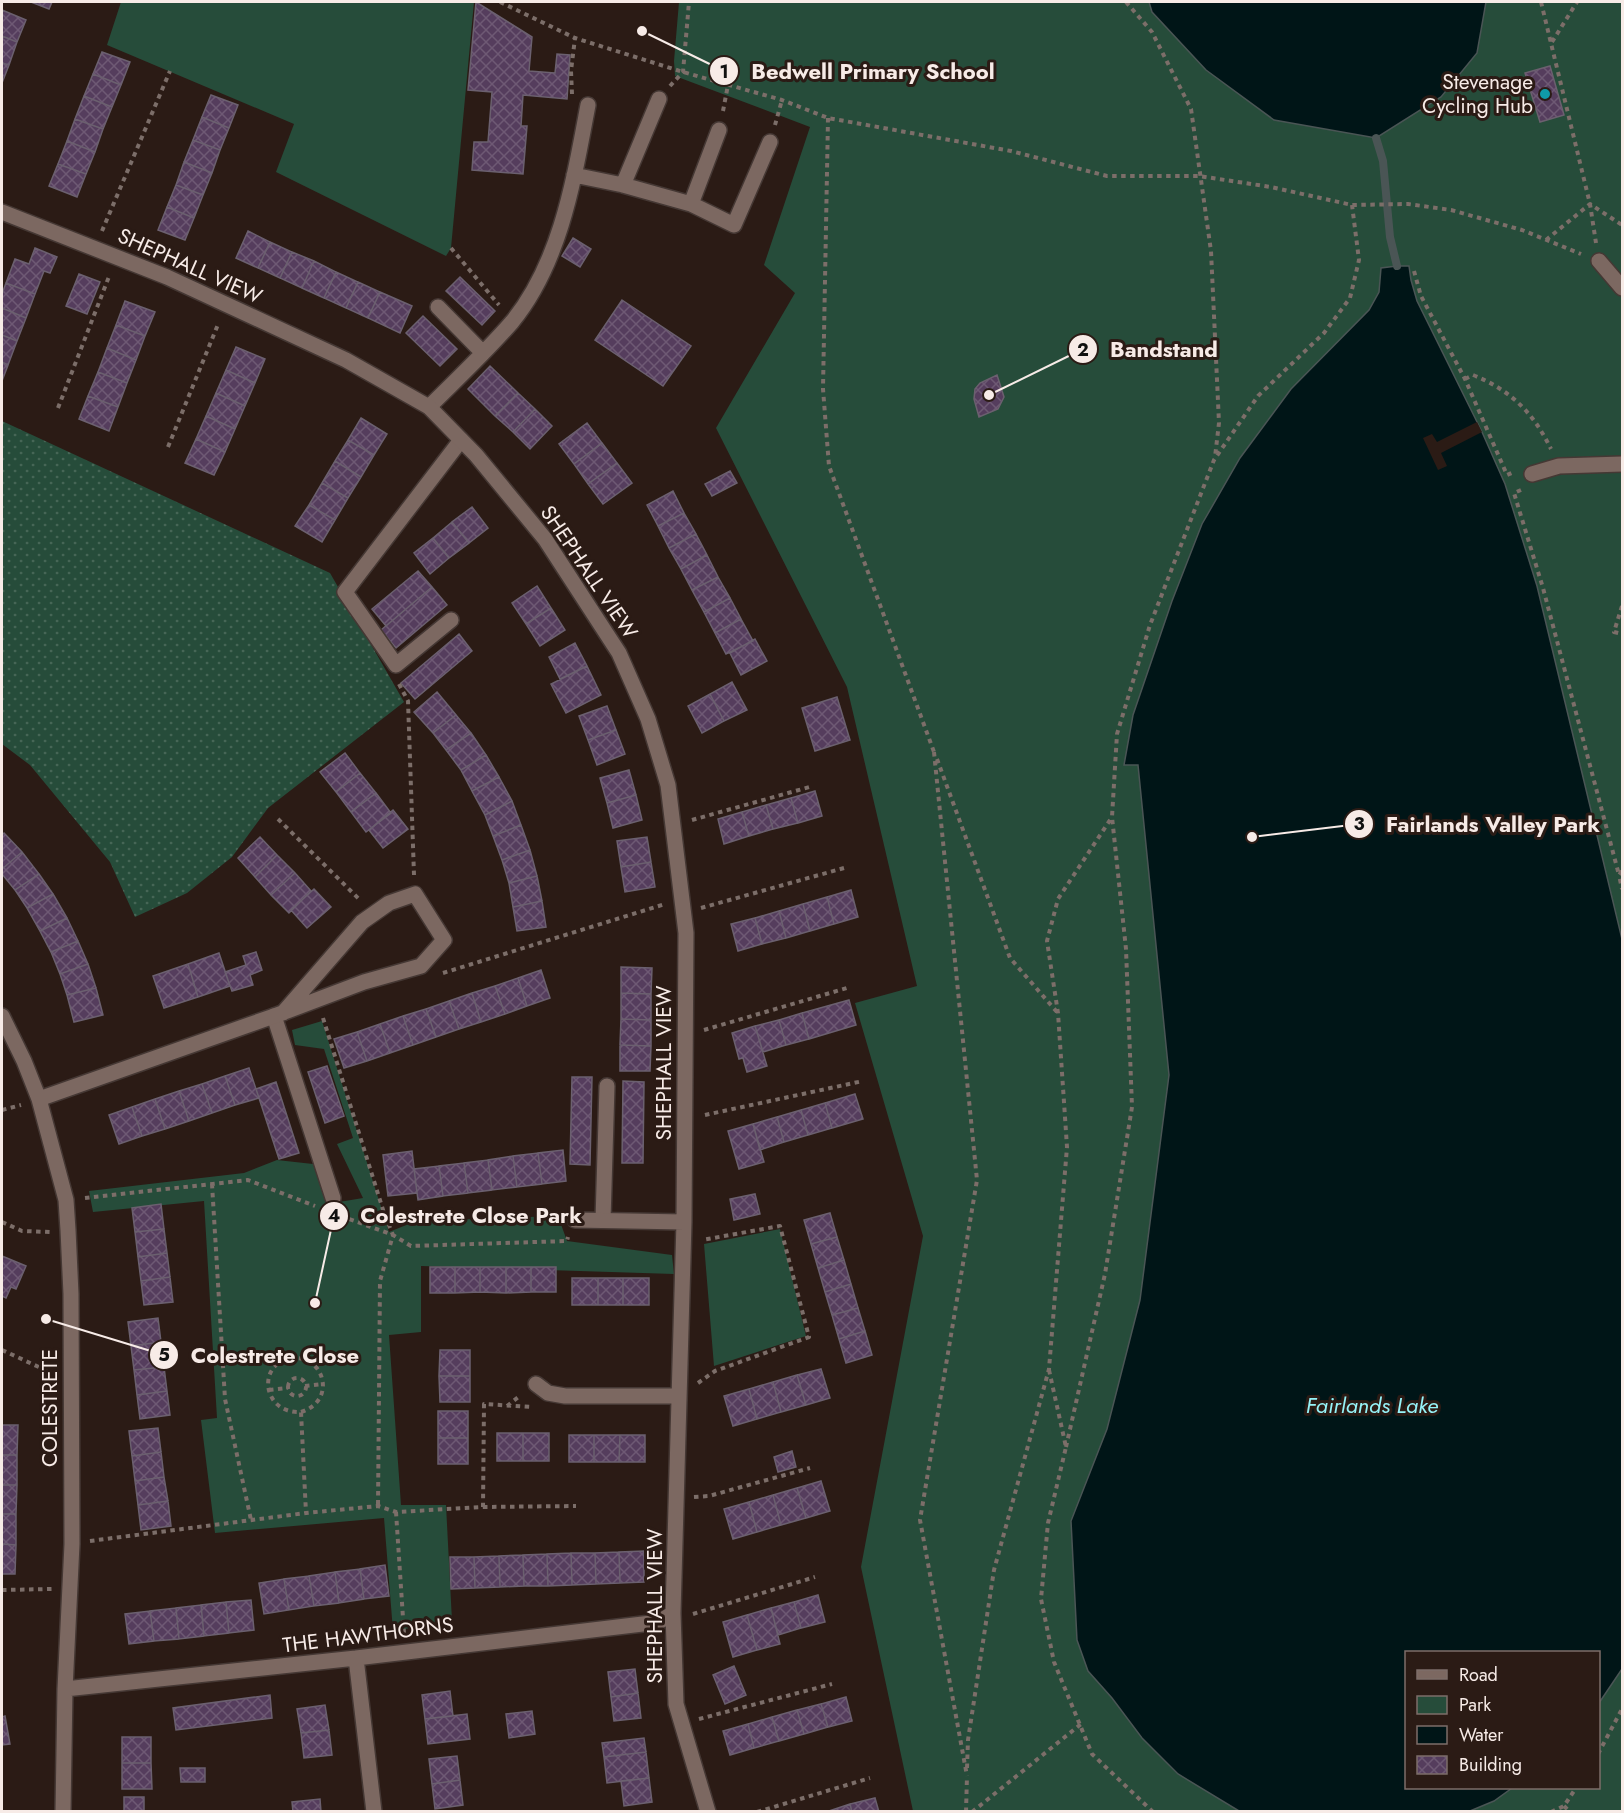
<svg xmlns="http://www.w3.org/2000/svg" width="1624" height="1813" font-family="Jost,sans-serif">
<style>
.grass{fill:url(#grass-dots)}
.park{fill:#264c3a;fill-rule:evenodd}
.water{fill:#001517;stroke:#4a5555;stroke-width:1.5}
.pier{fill:#2b1b15}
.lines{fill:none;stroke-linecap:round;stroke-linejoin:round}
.stream{stroke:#4a5555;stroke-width:8}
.building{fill:url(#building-cross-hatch);stroke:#6b606f;stroke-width:1.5}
.lane-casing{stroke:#453834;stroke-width:18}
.street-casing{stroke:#453834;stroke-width:18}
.path{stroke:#7c6e69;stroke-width:4;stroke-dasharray:4.5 4.5;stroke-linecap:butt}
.lane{stroke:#7c6861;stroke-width:15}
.street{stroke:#7c6861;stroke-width:15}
.culture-dot{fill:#0f9aa8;stroke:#2b1b15;stroke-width:2}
.labels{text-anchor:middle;stroke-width:6;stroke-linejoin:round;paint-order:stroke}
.poi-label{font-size:21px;fill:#f7ebe7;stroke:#2b1b15;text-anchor:end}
.street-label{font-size:21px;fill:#f7ebe7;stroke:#2b1b15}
.water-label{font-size:22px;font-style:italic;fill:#96f3f8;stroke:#2b1b15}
.leader{fill:none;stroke:#f7ebe7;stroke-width:2}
.callout-dot{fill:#f7ebe7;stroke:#2b1b15;stroke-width:2}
.mark-label{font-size:18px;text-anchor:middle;font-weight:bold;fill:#111}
.callout-label{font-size:22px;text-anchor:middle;font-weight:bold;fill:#f7ebe7;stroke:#2b1b15;stroke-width:6;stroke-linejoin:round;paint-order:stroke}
</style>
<defs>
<pattern id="grass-dots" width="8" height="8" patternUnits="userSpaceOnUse" patternTransform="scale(1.5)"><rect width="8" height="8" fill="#264c3a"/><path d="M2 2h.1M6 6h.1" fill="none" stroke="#466656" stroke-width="1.8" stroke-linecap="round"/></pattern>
<pattern id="building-cross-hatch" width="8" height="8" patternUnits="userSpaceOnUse" patternTransform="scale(1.5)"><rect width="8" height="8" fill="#553d5d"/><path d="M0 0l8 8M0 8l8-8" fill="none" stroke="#6e5974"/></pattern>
</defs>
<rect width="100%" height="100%" fill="#2b1b15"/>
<path class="grass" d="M2,421L330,573L404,702L268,808L232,857L187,893L135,917L110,862L30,765L2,744Z"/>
<path class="park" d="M121,2H474L451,248L446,256L276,172L294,124L107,45Z
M679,2H1622V1811H913L861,1567L923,1236L855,1003L917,986L847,687L716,428L795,293L764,265L810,127L675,76L674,61ZM1406,1652H1598V1788H1406Z
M322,1021L389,1232L416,1221L558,1216L567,1241L672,1255L674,1274L421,1266V1332L389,1335L401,1505H446L452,1621L393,1631L384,1518L215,1533L201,1420L217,1418L204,1201L93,1212L89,1191L244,1173L277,1160L313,1164L327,1204L363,1198L337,1144L353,1138L324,1049L295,1045L292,1030Z
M780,1229L806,1336L714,1366L704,1244Z"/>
<path class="water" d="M1149,2H1486L1477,53L1441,97L1376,138L1274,120L1206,70L1152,12Z
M1397,266H1409L1411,280L1417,301L1482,432L1505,484L1537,586L1622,939V1669L1599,1703L1598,1652H1406V1788H1512L1494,1801L1470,1811H1239L1178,1774L1142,1738L1112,1698L1088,1671L1077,1640L1071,1521L1107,1429L1140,1300L1169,1075L1138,765H1124L1133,715L1172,601L1202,524L1240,458L1291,389L1369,310L1379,292L1381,268Z"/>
<path class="pier" d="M1477,422L1482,432L1441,453L1447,466L1438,470L1423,438L1432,434L1437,442Z"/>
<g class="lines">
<path class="stream" d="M1376,138L1383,161L1390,237L1397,266"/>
</g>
<path class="building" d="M31,2H52L49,9Z
M476,2L532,37L529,71L555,73L557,54L570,55L567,99L523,95L521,126H527L523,174L472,170L474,142H488L492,92L468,90Z
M2,10L26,20L17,42L2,36Z
M2,36L17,42L9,65L2,63Z
M102,52L130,62L121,85L93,74Z
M2,63L9,65L2,83Z
M1550,66L1564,115L1540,122L1525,73Z
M93,74L121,85L112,107L84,96Z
M211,95L238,105L229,128L202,117Z
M84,96L112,107L103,129L75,119Z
M202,117L229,128L220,150L193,140Z
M75,119L103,129L95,152L67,141Z
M193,140L220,150L212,173L184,162Z
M67,141L95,152L86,174L58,164Z
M184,162L212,173L203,195L176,185Z
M58,164L86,174L77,197L49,186Z
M176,185L203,195L194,218L167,207Z
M167,207L194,218L185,240L158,230Z
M248,231L270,242L258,268L236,258Z
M573,238L591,249L580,267L562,256Z
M270,242L292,252L280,278L258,268Z
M35,248L57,257L50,273L44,271L35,294L6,283L15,259L29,264Z
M292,252L314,261L302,288L280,278Z
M314,261L336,272L324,298L302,288Z
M336,272L358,282L346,308L324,298Z
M79,274L100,282L87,314L66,306Z
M460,277L495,311L482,325L446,291Z
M358,282L380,292L368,318L346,308Z
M6,283L35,294L26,318L2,308V294Z
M380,292L412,306L400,333L368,318Z
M622,300L691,346L663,386L595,340Z
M125,301L155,312L145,336L116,325Z
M2,308L26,318L17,341L2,335Z
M423,316L457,349L440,366L406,333Z
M116,325L145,336L136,360L107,348Z
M2,335L17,341L8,365L2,362Z
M236,347L265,359L255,383L226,370Z
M107,348L136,360L127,383L98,372Z
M2,362L8,365L2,381Z
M490,366L518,393L495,416L468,389Z
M226,370L255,383L245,406L216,393Z
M98,372L127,383L118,407L88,396Z
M997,375L1004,397L998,409L979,417L974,399L975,389L980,383Z
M216,393L245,406L235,429L206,416Z
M518,393L535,409L513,432L495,416Z
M88,396L118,407L109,431L79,419Z
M535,409L552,426L530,449L513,432Z
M206,416L235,429L225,452L196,439Z
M361,418L387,434L374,455L348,440Z
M587,423L602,443L574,464L559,444Z
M196,439L225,452L214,475L185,463Z
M348,440L374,455L361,477L335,461Z
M602,443L617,463L588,484L574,464Z
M335,461L361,477L348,498L322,483Z
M617,463L632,483L603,504L588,484Z
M730,471L737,483L712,496L705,484Z
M322,483L348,498L335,520L309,505Z
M673,491L684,513L658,526L647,505Z
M309,505L335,520L322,542L295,526Z
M472,507L488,528L469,543L452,522Z
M684,513L696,534L669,548L658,526Z
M452,522L469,543L449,558L433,538Z
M696,534L707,555L681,569L669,548Z
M433,538L449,558L430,574L414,553Z
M707,555L718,577L692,590L681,569Z
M418,571L432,587L386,626L372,609Z
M718,577L730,598L704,612L692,590Z
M537,586L551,608L526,624L512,603Z
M432,587L447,605L396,648L381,630Z
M730,598L741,619L715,633L704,612Z
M551,608L565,630L540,646L526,624Z
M741,619L753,641L726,654L715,633Z
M459,634L472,651L415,699L401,683Z
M755,639L767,661L741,675L730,653Z
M575,643L587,666L560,679L549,657Z
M587,666L601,695L566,713L551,684Z
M732,682L747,710L724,721L710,694Z
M437,692L456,715L433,733L414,712Z
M710,694L724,721L702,733L688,706Z
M837,697L850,740L815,751L802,708Z
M607,706L616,730L588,740L579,716Z
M456,715L471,733L446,750L433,733Z
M616,730L625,754L597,765L588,740Z
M471,733L486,755L461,770L446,750Z
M345,753L360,773L336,792L320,772Z
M486,755L499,777L472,791L461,770Z
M629,770L636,795L607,803L600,778Z
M360,773L376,793L351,812L336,792Z
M499,777L512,801L485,815L472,791Z
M815,791L822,816L798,823L791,798Z
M376,793L391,813L366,832L351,812Z
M636,795L642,820L613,828L607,803Z
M791,798L798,823L773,829L766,805Z
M512,801L521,825L493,836L485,815Z
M766,805L773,829L749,836L742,812Z
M393,810L408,829L383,848L369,830Z
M742,812L749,836L724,844L718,819Z
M521,825L530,850L502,860L493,836Z
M4,833L22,852L2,869V835Z
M260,837L277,855L255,877L238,858Z
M647,837L651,862L621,867L617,841Z
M530,850L537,876L509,883L502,860Z
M22,852L39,874L15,890L2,874V869Z
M277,855L295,873L271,895L255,877Z
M651,862L655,887L625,892L621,867Z
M295,873L311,891L289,913L271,895Z
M39,874L53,894L27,908L15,890Z
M537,876L542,901L513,907L509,883Z
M314,889L331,907L307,928L291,910Z
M851,890L858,917L834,924L827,897Z
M53,894L67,918L40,931L27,908Z
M827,897L834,924L810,931L803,904Z
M542,901L546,927L517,931L513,907Z
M803,904L810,931L786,938L779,911Z
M779,911L786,938L762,944L755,918Z
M67,918L78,941L51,952L40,931Z
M755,918L762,944L738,951L731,924Z
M78,941L88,964L60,974L51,952Z
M256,952L262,970L250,975L253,985L232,991L225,972L246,965L243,956Z
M219,953L230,986L198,997L188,964Z
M88,964L96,988L67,995L60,974Z
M188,964L198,997L164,1008L153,976Z
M621,967L652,968L651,994L621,993Z
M541,970L550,998L527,1006L518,978Z
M518,978L527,1006L505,1014L495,986Z
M495,986L505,1014L481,1022L472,993Z
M96,988L103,1015L74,1022L67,995Z
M472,993L481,1022L459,1029L449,1001Z
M621,993L651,994V1020L621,1019Z
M849,1000L856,1025L809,1039L802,1013Z
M449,1001L459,1029L436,1037L426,1009Z
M426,1009L436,1037L413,1045L403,1016Z
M802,1013L809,1039L786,1045L779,1020Z
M403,1016L413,1045L390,1053L380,1024Z
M621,1019L651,1020V1046L620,1045Z
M779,1020L786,1045L763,1052L755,1026Z
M380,1024L390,1053L367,1061L357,1032Z
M755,1026L767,1066L747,1072L743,1058L739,1059L732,1033Z
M357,1032L367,1061L344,1068L334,1039Z
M620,1045L651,1046L650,1071H620Z
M327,1066L344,1116L325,1123L308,1072Z
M249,1068L259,1098L235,1105L225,1076Z
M225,1076L235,1105L212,1113L202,1084Z
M572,1077H592L590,1165L570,1164Z
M623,1081L644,1082L643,1163H622Z
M276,1082L299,1153L279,1159L256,1089Z
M202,1084L212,1113L189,1121L179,1091Z
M179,1091L189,1121L165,1129L155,1099Z
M855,1094L863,1119L832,1128L825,1103Z
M155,1099L165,1129L142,1136L132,1107Z
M825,1103L832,1128L808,1135L801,1110Z
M132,1107L142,1136L119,1144L109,1115Z
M801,1110L808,1135L784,1142L777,1117Z
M777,1117L784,1142L760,1150L753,1124Z
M753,1124L764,1162L739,1169L728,1131Z
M563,1150L566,1181L542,1184L538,1153Z
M412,1151L417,1193L388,1196L383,1155Z
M538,1153L542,1184L517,1187L513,1156Z
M513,1156L517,1187L492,1190L488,1160Z
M488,1160L492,1190L468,1193L464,1163Z
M464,1163L468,1193L443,1196L439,1166Z
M439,1166L443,1196L418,1200L414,1169Z
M755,1194L760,1214L734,1220L730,1199Z
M161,1204L164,1229L135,1232L132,1208Z
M830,1213L837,1237L811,1244L804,1220Z
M164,1229L167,1253L138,1257L135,1232Z
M837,1237L844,1260L818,1268L811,1244Z
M167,1253L170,1277L141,1281L138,1257Z
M2,1256L26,1266L16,1289L11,1287L6,1298L2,1296Z
M844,1260L851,1284L825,1292L818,1268Z
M430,1267H455V1293H430Z
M455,1267H480V1292L455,1293Z
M480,1267H506V1293L480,1292Z
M506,1267H531V1292L506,1293Z
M531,1267H556V1292H531Z
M170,1277L173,1302L144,1305L141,1281Z
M572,1278H598V1305H572Z
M598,1278H623V1305H598Z
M623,1278H649V1305H623Z
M851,1284L858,1308L832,1315L825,1292Z
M858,1308L865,1331L839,1339L832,1315Z
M158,1318L161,1342L131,1346L128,1322Z
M865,1331L872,1355L846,1363L839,1339Z
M161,1342L164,1367L134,1370L131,1346Z
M440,1350H470V1376H439Z
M164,1367L167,1391L137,1395L134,1370Z
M821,1369L830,1398L806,1405L797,1375Z
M797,1375L806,1405L781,1412L773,1382Z
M439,1376H470V1402H440Z
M773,1382L781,1412L757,1419L749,1389Z
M749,1389L757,1419L733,1426L724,1396Z
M167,1391L170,1415L140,1419L137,1395Z
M438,1411H468V1438H438Z
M2,1425H18L17,1455H2Z
M158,1428L161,1452L132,1456L129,1431Z
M497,1433H523V1461H497Z
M523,1433H549V1461H523Z
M569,1435H594V1462H569Z
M594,1435H620L619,1462H594Z
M620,1435H645V1462H619Z
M438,1438H468V1464H438Z
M792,1451L796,1467L778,1472L774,1457Z
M161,1452L164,1477L135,1481L132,1456Z
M2,1455H17V1485H2Z
M164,1477L168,1501L138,1505L135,1481Z
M821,1481L830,1511L806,1518L797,1488Z
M2,1485H17L16,1514H2Z
M797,1488L806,1518L781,1525L773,1495Z
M773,1495L781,1525L757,1532L749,1502Z
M168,1501L171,1526L141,1530L138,1505Z
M749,1502L757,1532L733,1539L724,1509Z
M2,1514H16V1545L2,1544Z
M2,1544L16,1545L15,1574H2Z
M644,1551V1582L620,1583L619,1552Z
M619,1552L620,1583L596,1584L595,1553Z
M571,1553H595L596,1584L572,1585Z
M571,1553L572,1585L548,1586L547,1554Z
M547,1554L548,1586H524L523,1555Z
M523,1555L524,1586L500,1587L499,1556Z
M499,1556L500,1587L475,1588L474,1557Z
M450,1557H474L475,1588L451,1589Z
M385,1565L389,1596L364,1599L360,1569Z
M360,1569L364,1599L339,1603L335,1572Z
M335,1572L339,1603L314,1606L309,1576Z
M309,1576L314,1606L289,1610L284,1579Z
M284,1579L289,1610L264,1614L259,1583Z
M818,1595L825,1622L801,1628L794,1602Z
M251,1600L254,1630L229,1633L226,1602Z
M226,1602L229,1633L204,1636L201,1605Z
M794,1602L801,1628L778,1635L771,1608Z
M201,1605L204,1636L179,1639L176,1608Z
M176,1608L179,1639L154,1641L150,1611Z
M771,1608L780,1644L757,1650L747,1615Z
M150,1611L154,1641L129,1644L125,1614Z
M747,1615L757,1650L733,1657L723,1622Z
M734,1666L746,1695L725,1704L713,1675Z
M635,1669L638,1693L611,1697L608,1672Z
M450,1691L453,1716L425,1719L422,1695Z
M638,1693L641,1718L614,1721L611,1697Z
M270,1695L272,1718L176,1730L173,1708Z
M846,1697L852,1721L828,1727L821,1704Z
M821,1704L828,1727L804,1734L797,1710Z
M325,1705L329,1730L301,1733L297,1709Z
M797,1710L804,1734L779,1741L772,1717Z
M532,1711L535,1734L509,1738L506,1714Z
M467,1714L470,1739L428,1744L425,1719Z
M5,1716L10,1744L2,1745V1717Z
M772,1717L779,1741L754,1748L748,1724Z
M748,1724L754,1748L730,1755L723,1731Z
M329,1730L332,1755L304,1758L301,1733Z
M122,1737H151V1763H122Z
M644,1738L646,1752L604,1757L602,1743Z
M646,1752L649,1778L607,1783L604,1757Z
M457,1756L460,1780L432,1784L429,1759Z
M122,1763H151L152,1789H122Z
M180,1768H205V1782H181Z
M649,1778L652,1802L624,1806L621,1781Z
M460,1780L463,1805L435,1809L432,1784Z
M124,1797H144V1812H124Z
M875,1798L879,1812H852L850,1804Z
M320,1799L321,1812H293L292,1802Z
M850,1804L852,1812H826Z"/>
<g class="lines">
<defs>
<path id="lane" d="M574,175L623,185L691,204L734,225L770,142
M623,185L659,99
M691,204L719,130
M1599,261L1622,288
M438,307L483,353
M429,407C457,379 486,352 512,322C561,262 574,179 588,105
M1532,474L1559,466L1622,464
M451,620L396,665L345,592L461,440
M274,1016L333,1198
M603,1220L607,1086"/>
<path id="street" d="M2,212L167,277L346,360L429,407L476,455L545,539L619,653L648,719L668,785L686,933L684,1222L673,1613L676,1704L708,1812
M2,1016L24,1061L39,1099L66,1200L68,1230L71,1294L72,1544L65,1689L63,1812
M39,1099L274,1016L364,982L421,966L444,940L415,894L389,903L362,922L283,1013
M575,1220L684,1222
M536,1384L548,1393L565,1396H679
M356,1658L374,1812
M65,1689L356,1658L651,1623L662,1620L673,1613"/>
</defs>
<use href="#lane" class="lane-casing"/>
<use href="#street" class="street-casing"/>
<path class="path" d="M500,2L575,38L683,72L782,100L828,118L1011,151L1107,176H1199L1271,187L1352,205L1408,204L1451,210L1522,230L1581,254
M1126,2L1152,32L1191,109L1211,251L1219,423L1215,457
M1541,2L1590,204L1596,243
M1552,42L1577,2
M670,86L683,72L689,2
M572,94L571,71L575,38
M723,111L728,85
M828,118L823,389L829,466L934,752
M775,125L782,100
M102,231L170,71
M1546,240L1590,204L1622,225
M451,248L499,305
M1414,271L1421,296L1465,379L1507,475L1514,472
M1465,379L1473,375C1510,390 1533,412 1551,449
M58,408L110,274
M168,447L219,322
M1521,490L1514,493L1543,588L1619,875
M1622,606L1614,632L1622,634
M399,684L408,701L414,875
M934,752L977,1180L920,1520L967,1776
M937,759L1010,958L1057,1012
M278,819L361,901
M692,820L813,786
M1622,871L1619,875L1622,889
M701,908L844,868
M443,973L665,904
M323,1018L384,1213L393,1235L380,1281L378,1506
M704,1030L847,988
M2,1110L21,1105
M705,1115L863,1081
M212,1184L225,1399L251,1520
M85,1198L248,1180L315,1206
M341,1216L393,1235L411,1246L567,1241L568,1237
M2,1222L22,1231L50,1232
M2,1350L41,1368L52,1370
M1049,1370L1066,1447L1048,1523L1041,1599L1054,1662L1092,1754L1153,1812
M288 1387a9 9 0 1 1 18 0a9 9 0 1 1-18 0Z
M698,1383L715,1371L809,1337L780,1226L702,1240
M305,1386L323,1384
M269,1390L288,1388
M507,1406L521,1395
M301,1412C339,1400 323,1351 288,1359C257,1366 263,1414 301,1412L306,1513
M1066,1447L1105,1274L1132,1107L1126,949L1112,817L1117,734L1150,625L1214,460L1258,396L1324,333L1350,298L1359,260L1352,205
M694,1497L709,1496L810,1468
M483,1507L576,1506
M396,1512L404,1633
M90,1541L306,1513L378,1506L396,1512L483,1507L484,1404L532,1407
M2,1590L52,1589
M693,1614L815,1577
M699,1719L832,1684
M1598,1754L1622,1709
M967,1768L968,1740L994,1570L1049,1369L1067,1147L1058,1013L1047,941L1058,899L1112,817
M1564,1806L1570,1812
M757,1812L870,1778
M966,1812L967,1776
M972,1812L1081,1724
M1551,1812L1564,1806L1576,1788"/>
<use href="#lane" class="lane"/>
<use href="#street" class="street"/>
</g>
<circle class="culture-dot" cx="1545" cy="94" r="6"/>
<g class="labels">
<g class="poi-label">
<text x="1533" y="89">Stevenage<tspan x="1533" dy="24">Cycling Hub</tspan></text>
</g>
<g class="street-label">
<text transform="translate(190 266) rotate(24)" y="7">SHEPHALL VIEW</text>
<text transform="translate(589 572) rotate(56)" y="7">SHEPHALL VIEW</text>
<text transform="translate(664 1063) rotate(-90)" y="7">SHEPHALL VIEW</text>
<text transform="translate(50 1408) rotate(-90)" y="7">COLESTRETE</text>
<text transform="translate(655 1606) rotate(-90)" y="7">SHEPHALL VIEW</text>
<text transform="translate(368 1635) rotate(-7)" y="7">THE HAWTHORNS</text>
</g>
<g class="water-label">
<text x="1372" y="1413">Fairlands Lake</text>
</g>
</g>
<path class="leader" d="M642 31L724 71M989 395L1083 349M1252 837L1359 824M315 1303L334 1216M46 1319L164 1355"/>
<g class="callout-dot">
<circle cx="642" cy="31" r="6"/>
<circle cx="989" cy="395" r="6"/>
<circle cx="1252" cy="837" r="6"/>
<circle cx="315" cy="1303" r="6"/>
<circle cx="46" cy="1319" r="6"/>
<circle cx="724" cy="71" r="15"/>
<circle cx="1083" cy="349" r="15"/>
<circle cx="1359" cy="824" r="15"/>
<circle cx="334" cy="1216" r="15"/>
<circle cx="164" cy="1355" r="15"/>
</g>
<g class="mark-label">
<text x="724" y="78">1</text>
<text x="1083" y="356">2</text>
<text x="1359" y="830">3</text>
<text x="334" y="1222">4</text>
<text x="164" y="1361">5</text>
</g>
<g class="callout-label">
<text x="873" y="79">Bedwell Primary School</text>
<text x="1164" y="357">Bandstand</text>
<text x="1493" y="832">Fairlands Valley Park</text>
<text x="471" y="1223">Colestrete Close Park</text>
<text x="275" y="1363">Colestrete Close</text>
</g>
<rect width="1624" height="1813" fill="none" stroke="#f7ebe7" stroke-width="6"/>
<rect x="1405" y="1651" width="195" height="138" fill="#2b1b15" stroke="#7d6e69" stroke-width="1.5"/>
<rect x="1417" y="1670" width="30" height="9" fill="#7c6861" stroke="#7d6e69" stroke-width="1.5"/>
<text x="1459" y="1681" font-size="18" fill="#f7ebe7">Road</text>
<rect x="1417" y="1696" width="30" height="18" fill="#264c3a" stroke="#7d6e69" stroke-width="1.5"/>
<text x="1459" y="1711" font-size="18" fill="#f7ebe7">Park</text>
<rect x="1417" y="1726" width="30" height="18" fill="#001517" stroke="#7d6e69" stroke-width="1.5"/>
<text x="1459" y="1741" font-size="18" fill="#f7ebe7">Water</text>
<rect x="1417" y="1756" width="30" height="18" fill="url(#building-cross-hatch)" stroke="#7d6e69" stroke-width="1.5"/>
<text x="1459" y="1771" font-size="18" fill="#f7ebe7">Building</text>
</svg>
